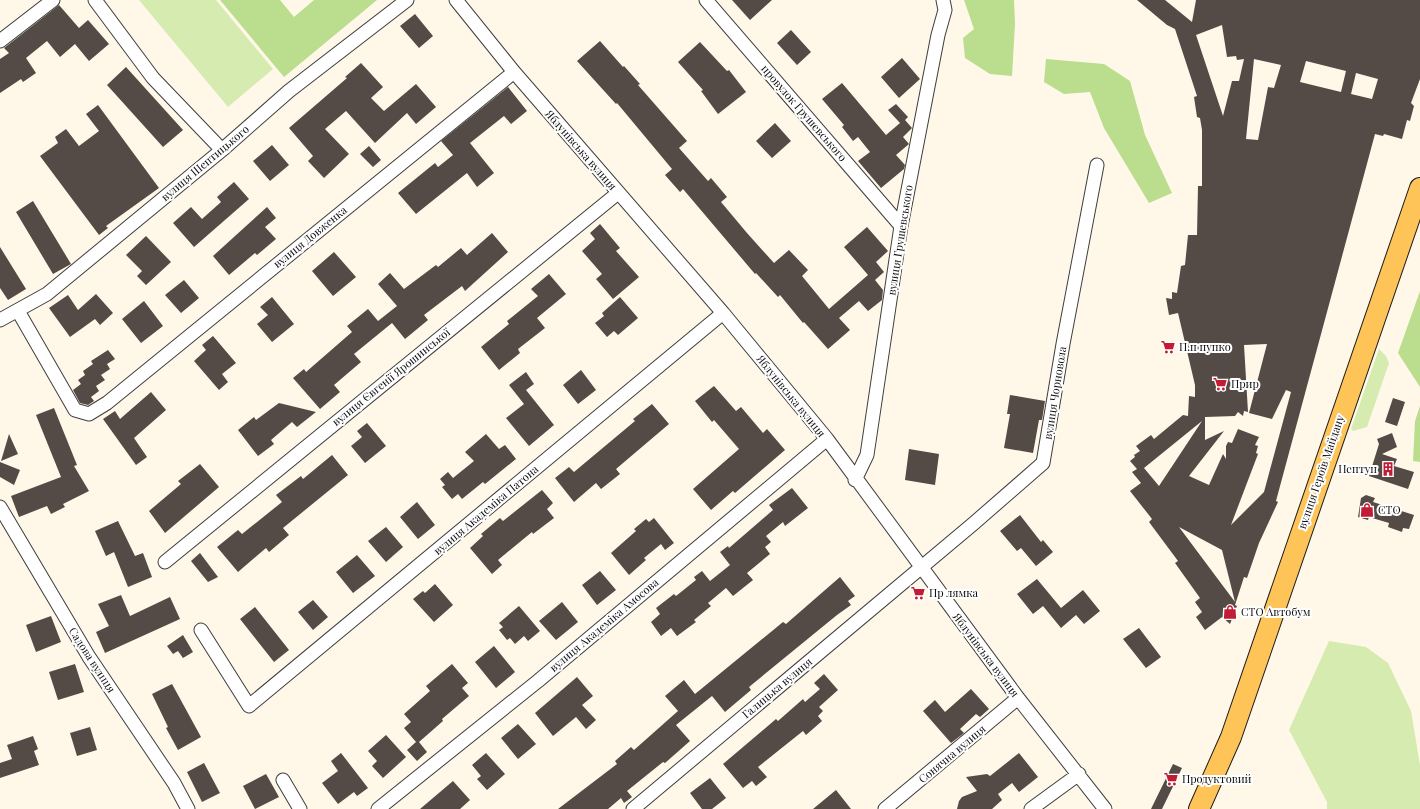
<svg xmlns="http://www.w3.org/2000/svg" width="1420" height="809" font-family="'Playfair Display',serif">
<style>
.green{fill:#d5ebb0}
.forest{fill:#badd8e}
.building{fill:#544a46;fill-rule:evenodd}
.lines{fill:none;stroke-linecap:round;stroke-linejoin:round}
.minor-casing{stroke:#3e3e3e;stroke-width:15}
.primary-casing{stroke:#1c1c1c;stroke-width:22}
.minor{stroke:#fff;stroke-width:13}
.primary{stroke:#ffc458;stroke-width:20}
.labels{text-anchor:middle;stroke-width:4;stroke-linejoin:round;paint-order:stroke}
.street-label{font-size:11px;fill:#0b0b0b;stroke:#fff}
.poi-label{font-size:11px;fill:#0b0b0b;stroke:#fff;text-anchor:start}
</style>
<rect width="100%" height="100%" fill="#fff8e8"/>
<path class="green" d="M139,0H216L273,69L228,107Z
M1379,349L1386,356L1389,363L1367,427L1353,431L1351,429Z
M1329,641L1366,647L1388,663L1411,711L1420,765V809H1327V802L1289,730Z"/>
<path class="forest" d="M220,0H280L294,17L314,0H377L284,77Z
M964,0H1014L1015,24L1012,76L990,74L965,58L963,38L974,29Z
M1046,59L1104,64L1130,81L1145,135L1172,193L1149,203L1104,128L1090,92L1064,94L1044,82Z
M1420,291V387L1398,353Z
M1420,406V462L1413,461L1415,421Z"/>
<path class="building" d="M732,0H772L750,20Z
M1137,0H1165L1192,22L1196,0H1420V79L1411,103L1414,106L1410,121L1407,120L1402,139L1384,134L1383,136L1375,134L1276,501L1278,502L1259,543L1247,578L1244,577L1235,605L1237,606L1230,624L1222,617L1205,630L1196,617L1202,612L1195,602L1200,598L1175,563L1178,561L1149,522L1152,519L1130,491L1141,483L1132,472L1137,469L1130,461L1135,457L1134,455L1140,451L1136,446L1151,435L1154,439L1183,415L1188,416L1189,396L1195,397V385L1178,313L1169,315L1166,298L1172,299V292L1177,293L1181,266L1185,265L1188,235H1197L1198,186H1202V130L1200,118L1197,117L1194,97L1197,96L1175,29L1167,25ZM1222,25L1227,57L1236,56L1237,60L1244,59L1239,81H1232L1223,116L1196,35ZM1254,59L1281,65L1274,88L1268,87L1258,140L1246,139ZM1306,61L1346,71L1341,92L1300,82ZM1356,73L1378,79L1372,99L1351,94ZM1267,344L1249,413L1272,419L1286,390L1291,392L1264,492L1231,525L1258,454L1256,453L1258,446L1255,445L1259,437L1238,429L1232,443L1228,442L1226,446V459L1223,454L1209,485L1189,476L1224,431L1205,440V417L1235,416L1238,412L1243,416L1244,411L1248,412L1244,345ZM1202,421L1159,486L1144,468ZM1179,527L1222,550L1235,602Z
M59,5L79,28L88,20L109,44L89,61L75,44L60,57L47,41L26,58L36,73L23,82L21,79L0,93V59L9,53L4,48Z
M415,14L433,36L419,48L400,26Z
M791,30L811,52L797,65L777,43Z
M600,41L623,67L624,66L640,84L638,85L687,141L679,148L708,181L711,178L727,197L721,202L747,233L774,263L789,250L808,270L802,276L829,309L868,275L844,247L867,227L888,251L876,262L884,272L875,280L883,290L882,300L868,311L859,301L839,318L850,330L828,349L804,322L803,323L780,295L778,297L756,273L755,274L683,189L680,192L665,175L672,169L617,103L616,104L577,61Z
M700,42L727,71L729,70L746,92L718,114L701,91L703,90L678,62Z
M902,58L920,79L899,98L881,77Z
M361,63L383,87L371,98L384,111L416,84L436,107L416,124L407,113L375,143L346,111L325,129L349,154L324,178L308,161L313,156L289,128L347,78L345,77Z
M126,67L183,130L163,147L107,85Z
M842,83L886,135L900,123L888,110L896,104L908,117L905,120L912,128L903,137L909,144L896,155L905,165L904,169L881,188L858,161L870,152L858,137L853,141L842,127L844,125L822,99Z
M508,87L527,111L511,124L504,116L470,143L494,173L477,187L467,173L416,214L398,193L435,163L438,167L453,155L441,141Z
M98,105L159,188L106,226L108,228L99,235L40,156L58,143L55,137L66,129L79,146L99,131L86,114Z
M775,123L791,141L772,158L756,141Z
M272,145L289,165L270,181L253,161Z
M369,146L381,160L373,167L360,154Z
M234,182L249,199L194,247L173,223L191,207L202,219L221,202L217,197Z
M33,201L71,264L53,274L16,212Z
M267,207L276,218L265,227L276,239L257,255L255,253L229,275L213,256Z
M600,224L620,248L616,251L639,277L613,299L596,279L602,274L582,251L595,239L590,233Z
M492,233L508,252L465,291L462,286L424,315L428,320L405,339L392,323L354,354L361,362L334,385L340,392L320,409L293,378L304,369L306,372L352,332L347,326L368,309L378,321L397,306L378,284L390,273L404,289L436,265L438,267L461,248L467,255Z
M146,236L171,262L146,285L137,276L142,271L126,255Z
M0,247L26,289L8,300L0,288Z
M334,252L356,277L333,296L312,271Z
M549,274L566,294L537,318L545,328L518,349L520,353L499,370L481,347L509,324L507,321L538,296L531,289Z
M184,280L199,298L181,313L165,295Z
M96,294L113,313L100,325L95,319L70,337L49,308L68,295L78,310Z
M272,297L294,324L272,342L257,324L268,315L260,307Z
M620,297L638,318L618,335L614,331L607,337L595,323L604,316L602,313Z
M144,301L163,326L141,343L122,319Z
M213,336L236,363L222,374L228,382L219,390L194,361L206,350L202,345Z
M108,350L115,359L107,364L110,369L101,375L105,380L96,386L99,391L91,397L94,401L88,405L80,403L73,390L81,384L78,380L85,375L83,371L93,364L91,361Z
M581,370L596,390L578,404L563,385Z
M526,372L534,384L526,390L554,425L529,446L506,418L524,404L509,385Z
M714,386L736,411L741,407L763,433L767,429L785,450L735,493L733,491L711,510L693,489L739,449L714,420L712,422L695,401Z
M151,392L166,410L134,438L147,457L136,465L103,419L115,411L120,419Z
M1010,395L1045,401L1042,420H1039L1033,453L1004,448L1010,414H1007Z
M1393,398L1405,402L1397,426L1385,422Z
M279,403L316,412L297,427L292,422L271,440L274,444L258,456L238,430L254,417L256,420Z
M652,404L669,424L616,469L620,474L601,489L596,483L574,502L555,478L569,467L574,472L635,421L633,419Z
M54,408L77,465L74,466L89,491L63,504L65,507L51,514L47,506L19,517L11,496L61,477L36,415Z
M367,423L386,446L365,463L351,446L362,437L357,431Z
M1392,433L1397,447L1382,454L1397,459L1394,466L1414,472L1408,489L1369,476L1379,444L1377,439Z
M9,434L18,454L1,461Z
M486,434L499,449L505,445L516,459L485,484L483,482L462,499L458,494L452,499L442,487L445,485L440,479L448,472L453,478L474,461L465,452Z
M909,449L939,454L935,485L905,480Z
M332,455L348,475L283,528L289,535L269,552L266,548L238,572L217,547L238,530L242,534L282,502L276,495L301,476L303,479Z
M0,462L20,470L14,485L0,477Z
M200,464L219,487L165,533L149,511L181,484L178,481Z
M792,488L808,508L785,526L783,522L766,536L771,542L765,547L770,554L747,573L753,580L733,596L726,588L708,603L711,606L694,620L696,622L677,636L671,628L661,636L651,622L660,614L656,608L674,594L676,596L696,580L694,577L702,571L710,581L730,565L720,552L728,546L729,548L773,510L769,505Z
M542,490L553,503L547,509L554,518L533,534L532,532L498,560L502,565L492,574L470,548L483,536L481,534L500,518L503,521Z
M1366,495L1375,498L1373,502L1414,515L1409,529L1403,528L1402,532L1388,527L1389,523L1369,517L1368,520L1358,517L1361,498Z
M417,502L435,525L418,539L400,517Z
M1020,515L1041,542L1043,540L1053,552L1036,566L1021,548L1017,551L1000,531Z
M654,518L674,543L665,550L661,544L644,558L646,560L629,575L611,553L636,531L634,529L646,519L649,522Z
M118,521L135,556L143,553L152,577L128,587L114,552L106,556L95,531Z
M386,527L403,547L386,562L368,541Z
M200,553L218,577L208,582L191,561Z
M357,555L375,576L353,593L336,572Z
M600,571L616,590L597,605L582,585Z
M840,577L855,596L848,601L851,605L837,615L749,687L751,690L725,712L712,696L676,725L690,741L665,763L663,762L627,791L632,797L624,803L621,798L608,809H558L617,764L615,761L631,747L634,750L678,711L665,696L684,680L695,694L783,622L786,624Z
M1037,579L1061,608L1083,590L1100,611L1084,624L1076,615L1061,628L1043,606L1033,614L1017,594Z
M435,584L453,605L434,622L413,599L423,591L425,593Z
M121,595L130,616L170,597L180,619L105,653L96,632L109,626L98,604Z
M313,600L328,617L313,630L298,612Z
M562,602L578,622L556,640L539,621Z
M519,606L540,631L528,641L524,636L515,644L510,638L507,640L499,630L503,627L499,623Z
M255,607L289,650L274,662L240,619Z
M51,616L61,642L36,652L26,625Z
M1139,628L1161,657L1146,668L1123,639Z
M183,635L193,652L183,658L178,651L173,654L167,646Z
M494,646L515,672L496,688L475,662Z
M75,664L84,692L58,700L49,672Z
M452,664L468,683L462,688L469,696L442,719L443,721L419,742L427,752L417,761L407,750L416,742L404,728L411,722L404,714L430,691L426,686Z
M824,674L838,690L819,707L823,711L818,716L822,721L806,735L803,731L758,767L767,777L756,786L752,781L743,788L723,764L776,719L778,721L803,699L805,702L820,689L814,683Z
M577,677L593,696L582,705L596,720L586,729L576,717L553,736L535,713Z
M172,684L201,737L178,750L166,728L168,727L152,694Z
M971,689L989,709L980,717L976,714L960,729L964,733L951,743L923,711L935,700L945,712Z
M518,724L536,744L518,759L501,738Z
M90,727L97,750L77,756L70,733Z
M386,735L406,757L383,778L372,766L377,761L368,751Z
M33,736L38,749L34,751L39,765L0,778V763L12,759L7,745Z
M341,753L368,788L357,796L354,792L338,804L322,783L338,771L331,761Z
M486,753L505,774L487,790L477,779L481,776L472,765Z
M1019,753L1038,777L1019,792L1012,783L998,794L1002,800L992,809H957L959,801L962,797L977,791L966,777L987,774L990,776Z
M204,763L220,793L202,802L187,772Z
M1173,764L1182,768L1162,809H1151Z
M266,774L279,797L255,809L243,786Z
M710,778L726,798L712,809H702L690,793Z
M453,781L470,800L460,809H420Z
M836,790L851,809H813Z"/>
<g class="lines">
<defs>
<path id="minor" d="M95,0L153,78L222,150
M456,0L514,72L723,313L827,439L1018,698L1105,809
M706,0L901,226
M0,41L53,0
M18,311L75,410L89,414L107,403L514,72
M0,320L47,294L222,150L289,91L407,0
M855,480L867,455L901,226L938,35L945,10L943,0
M0,507L89,657L174,783L188,809
M165,562L618,193
M201,630L249,706L723,313
M283,780L300,809
M378,809L538,681L827,439
M633,809L973,524L1043,463L1063,344L1097,165
M885,809L1018,698
M1031,809L1079,774"/>
<path id="primary" d="M1199,809L1231,737L1420,188"/>
</defs>
<use href="#minor" class="minor-casing"/>
<use href="#primary" class="primary-casing"/>
<use href="#minor" class="minor"/>
<use href="#primary" class="primary"/>
</g>
<defs>
<symbol id="supermarket-bare" viewBox="-9 -9 18 18"><path d="M-6-5.5h2.5l.6 2H6L4.5 2H-2.5L-4.4-4H-6ZM-1.5 3.2a1.3 1.3 0 1 0 .1 0ZM3 3.2a1.3 1.3 0 1 0 .1 0Z" fill="#c21b35" stroke="#fff" stroke-width="2.5" paint-order="stroke"/></symbol>
<symbol id="building-bare" viewBox="-9 -9 18 18"><path d="M-4-6H4V6H1V3H-1V6H-4ZM-2.5-4.3h1.7v1.8h-1.7ZM.8-4.3h1.7v1.8H.8ZM-2.5-1h1.7V.8h-1.7ZM.8-1h1.7V.8H.8Z" fill="#c21b35" stroke="#fff" stroke-width="2.5" paint-order="stroke"/></symbol>
<symbol id="shop-bare" viewBox="-9 -9 18 18"><path d="M-5-2.5h2.3a2.7 3.5 0 0 1 5.4 0H5L5.5 6h-11ZM-1.5-2.5h3a1.5 2.3 0 0 0-3 0Z" fill="#c21b35" stroke="#fff" stroke-width="2.5" paint-order="stroke"/></symbol>
</defs>
<g fill-rule="evenodd">
<use href="#supermarket-bare" x="1158" y="337" width="20" height="20"/>
<use href="#supermarket-bare" x="1210" y="374" width="20" height="20"/>
<use href="#building-bare" x="1378" y="459" width="20" height="20"/>
<use href="#shop-bare" x="1357" y="500" width="20" height="20"/>
<use href="#supermarket-bare" x="908" y="583" width="20" height="20"/>
<use href="#shop-bare" x="1220" y="602" width="20" height="20"/>
<use href="#supermarket-bare" x="1161" y="769" width="20" height="20"/>
</g>
<g class="labels">
<g class="street-label">
<text transform="translate(804 113) rotate(49)" y="4">провулок Грушевського</text>
<text transform="translate(581 150) rotate(49)" y="4">Яблунівська вулиця</text>
<text transform="translate(205 163) rotate(-40)" y="4">вулиця Шептицького</text>
<text transform="translate(310 237) rotate(-39)" y="4">вулиця Довженка</text>
<text transform="translate(900 240) rotate(-81)" y="4">вулиця Грушевського</text>
<text transform="translate(391 377) rotate(-39)" y="4">вулиця Євгенії Ярошинської</text>
<text transform="translate(1055 393) rotate(-81)" y="4">вулиця Чорновола</text>
<text transform="translate(791 396) rotate(51)" y="4">Яблунівська вулиця</text>
<text transform="translate(1321 472) rotate(-71)" y="4">вулиця Героїв Майдану</text>
<text transform="translate(486 510) rotate(-40)" y="4">вулиця Академіка Патона</text>
<text transform="translate(604 625) rotate(-40)" y="4">вулиця Академіка Амосова</text>
<text transform="translate(986 655) rotate(53)" y="4">Яблунівська вулиця</text>
<text transform="translate(92 660) rotate(57)" y="4">Садова вулиця</text>
<text transform="translate(777 688) rotate(-40)" y="4">Галицька вулиця</text>
<text transform="translate(952 754) rotate(-40)" y="4">Сонячна вулиця</text>
</g>
<g class="poi-label">
<text x="1179" y="351">П.п пупко</text>
<text x="1231" y="388">Прир</text>
<text x="1377" y="473" text-anchor="end">Нептун</text>
<text x="1378" y="514">СТО</text>
<text x="929" y="597">Пр лямка</text>
<text x="1241" y="616">СТО Автобум</text>
<text x="1182" y="783">Продуктовий</text>
</g>
</g>
</svg>
